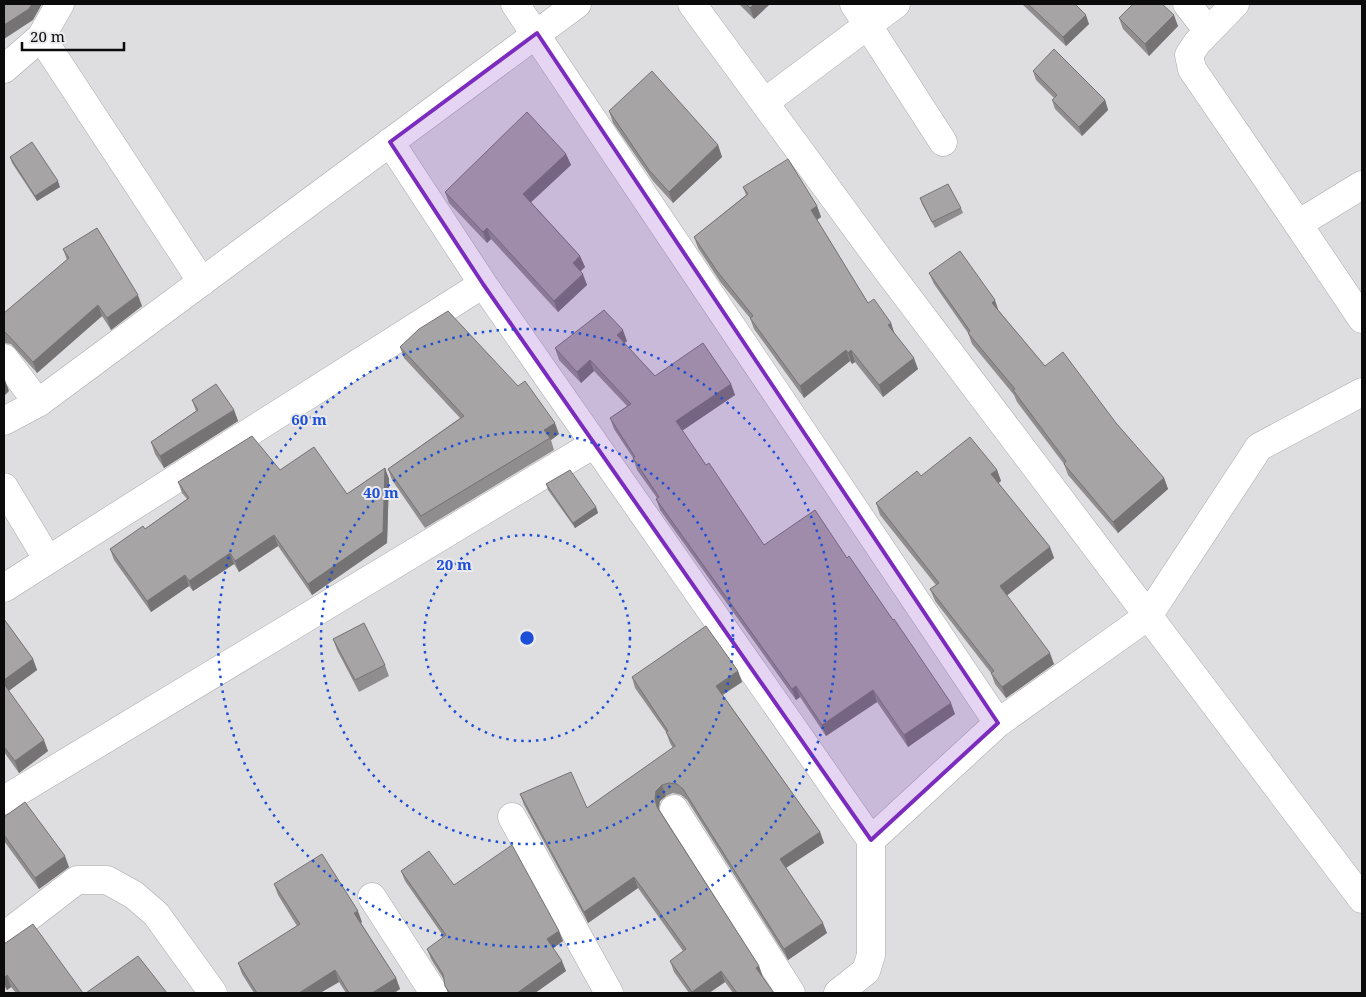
<svg xmlns="http://www.w3.org/2000/svg" width="1366" height="997" font-family="'Noto Serif',serif">
<style>
.lines{fill:none;stroke-linecap:round;stroke-linejoin:round}
.street-casing{stroke:#a8a9ac;stroke-width:29}
.street{stroke:#fff;stroke-width:28}
.wall{fill:#908d8e}
.shaded-wall{fill:#757374}
.building{fill:#a7a4a5;stroke:#757374}
.marked{fill:#7b2cbf;fill-opacity:0.2;stroke:#7b2cbf;stroke-width:4;stroke-linejoin:round}
.ring{fill:none;stroke:#1d4ed8;stroke-width:2.5;stroke-dasharray:2.5 5}
.centre{fill:#1d4ed8;stroke:#ebebee;stroke-width:2.5}
.ring-label{font-size:15px;text-anchor:middle;font-weight:bold;fill:#1d4ed8;stroke:#ebebee;stroke-width:4;stroke-linejoin:round;paint-order:stroke}
</style>
<rect width="100%" height="100%" fill="#dedee1"/>
<g class="lines">
<defs>
<path id="street" d="M515,4L998,723
M692,4L881,262L1362,899
M854,4L943,142
M1187,4L1208,31
M1235,4L1197,43L1189,55L1192,69L1298,224
M41,37L202,282
M4,69L41,37L60,4
M765,102L896,4
M390,142L483,284L871,840
M1362,185L1298,224L1362,319
M4,358L38,403
M4,421L38,403L577,4
M4,487L48,560
M4,588L483,284
M4,800L594,444
M674,809L791,993
M512,817L609,993
M372,897L434,993
M4,936L77,880H107L134,895L156,914L213,993
M838,993L866,971L871,955V840L998,723L1148,616L1259,447L1362,392"/>
</defs>
<use href="#street" class="street-casing"/>
<use href="#street" class="street"/>
</g>
<path class="wall" d="M739,4H770L754,19Z
M1022,4H1075L1089,24L1066,46Z
M1119,18L1178,26L1149,56L1123,29Z
M1033,71L1105,100L1108,110L1082,136L1055,109L1052,100L1054,98L1036,80Z
M609,111L718,145L722,157L673,203L653,181L613,123Z
M566,154L571,165L531,202L580,256L585,267L580,271L587,285L558,312L491,239L487,243L449,203L445,192Z
M10,157L60,187L37,201L12,163Z
M743,187L817,206L821,217L817,220L868,303L891,323L894,333L918,369L883,397L855,362L852,364L850,361L804,398L754,329L750,318L721,283L698,248L694,237L746,195Z
M920,198L961,208L963,213L935,228L922,204Z
M63,249L142,306L111,330L102,316L37,373L11,344L4,343V313L67,260Z
M929,273L999,311L1045,366L1116,423L1164,478L1168,489L1118,533L1068,475L1064,464L1017,402L1014,395L972,344L968,333L934,284Z
M627,341L624,343L655,376L731,384L735,395L682,431L706,465L764,545L847,558L955,714L908,747L877,702L826,736L800,697L796,700L660,510L656,499L657,498L637,470L633,458L614,429L610,418L627,406L594,371L581,383L559,360L555,348Z
M400,347L559,434L551,440L554,450L425,528L392,480L388,469L460,418L404,358Z
M192,400L234,410L238,421L164,468L155,454L151,442L196,411Z
M385,468L389,479L387,543L312,595L278,546L239,572L234,564L193,591L189,586L151,612L114,560L110,549L145,529L187,499L182,493L178,482L280,470L347,494Z
M997,470L1001,481L998,483L1050,547L1054,558L1006,595L1054,664L1006,698L995,684L991,673L935,601L930,589L936,585L880,515L876,503L921,476Z
M546,484L596,507L598,513L575,528L548,490Z
M4,619L33,659L37,670L8,691L48,751L19,773L4,752Z
M333,639L385,665L389,676L359,692L337,650Z
M738,671L742,682L723,695L820,832L824,843L786,868L827,933L788,960L687,800L681,795L673,793L666,796L660,801L659,809L759,966L762,976L774,993H733L725,982L709,993H689L674,972L670,961L683,951L638,888L588,923L524,805L520,794L587,808L673,748L670,743L666,732L635,688L632,677Z
M4,817L69,867L39,889L4,841Z
M401,871L454,885L559,931L563,941L553,948L566,971L535,993H448L445,986L444,980L431,959L427,949L444,937L405,881Z
M274,884L362,922L361,923L396,978L400,989L394,993H346L339,982L320,993H254L242,974L238,963L297,926L278,895Z
M4,944L83,993H16L11,987L7,990L4,986Z"/>
<path class="shaded-wall" d="M32,4H42L33,20L4,39V25Z
M754,4H770L754,19L750,8Z
M1086,15L1089,24L1066,46L1063,37Z
M1174,15L1178,26L1149,56L1145,44Z
M1105,100L1108,110L1082,136L1079,127Z
M718,145L722,157L673,203L669,192Z
M566,154L571,165L528,205L523,194Z
M58,181L60,187L37,201L35,196Z
M817,206L821,217L815,221L811,210Z
M487,228L491,239L487,243L483,232Z
M580,256L585,267L577,275L573,263Z
M583,274L587,285L558,312L554,301Z
M138,295L142,306L111,330L107,318Z
M995,300L999,312L992,303Z
M98,305L102,316L37,373L33,362Z
M891,323L895,335L888,325Z
M623,330L627,341L621,346L617,335Z
M846,350L850,361L804,398L800,386Z
M851,350L855,362L852,364L848,353Z
M914,358L918,369L883,397L879,385Z
M590,360L594,371L581,383L577,372Z
M5,380L9,391L4,396V381Z
M731,384L735,395L680,432L676,421Z
M234,410L238,421L164,468L160,456Z
M555,423L559,434L551,440L544,430Z
M385,468L389,479L387,543L312,595L308,584Z
M997,470L1001,481L995,486L991,474Z
M1164,478L1168,489L1118,533L1113,522Z
M596,507L598,513L575,528L573,523Z
M274,535L278,546L239,572L235,561Z
M1050,547L1054,558L1004,598L1000,586Z
M230,553L234,564L193,591L189,581Z
M185,575L189,586L151,612L147,601Z
M1050,653L1054,664L1006,698L1002,687Z
M33,659L37,670L6,693L4,688V680Z
M738,671L742,682L720,696L716,686Z
M796,686L800,697L796,700L792,689Z
M873,690L877,702L826,736L822,725Z
M951,703L955,714L908,747L904,735Z
M44,740L48,751L19,773L15,761Z
M662,785L666,796L660,801L658,810L655,799L656,791Z
M820,832L824,843L784,869L780,859Z
M65,856L69,867L39,889L35,878Z
M634,877L638,888L588,923L584,912Z
M358,911L362,922L358,924L354,913Z
M823,923L827,933L788,960L784,949Z
M559,931L563,941L551,950L547,939Z
M562,961L566,971L535,993H517Z
M759,966L763,977L756,968Z
M335,970L339,982L320,993H299Z
M721,971L725,982L709,993H692V992Z
M7,975L11,987L7,990L4,982V978Z
M396,978L400,989L394,993H372Z"/>
<path class="building" d="M4,4H32L29,9L4,25Z
M746,4H754L750,8Z
M1028,4H1075L1086,15L1063,37Z
M1133,4H1162L1174,15L1145,44L1119,18Z
M1054,49L1105,100L1079,127L1052,100L1057,95L1033,71Z
M652,71L718,145L669,192L649,170L609,111Z
M527,112L566,154L523,194L580,256L573,263L583,274L554,301L487,228L483,232L445,192Z
M32,142L58,181L35,196L10,157Z
M788,159L817,206L811,210L868,303L874,299L891,323L888,325L914,358L879,385L851,350L848,353L846,350L800,386L750,318L753,316L717,271L694,237L748,194L743,187Z
M948,184L961,208L932,222L920,198Z
M97,228L138,295L107,318L98,305L33,362L6,333L4,332V313L69,258L63,249Z
M960,251L995,300L992,303L1045,366L1063,352L1116,423L1164,478L1113,522L1064,464L1066,461L1013,390L1015,389L968,333L970,331L929,273Z
M604,310L623,330L617,335L655,376L703,343L731,384L676,421L706,465L709,463L764,545L815,510L847,558L849,556L893,620L894,619L951,703L904,735L873,690L822,725L796,686L792,689L656,499L659,497L633,458L635,457L610,418L631,404L590,360L577,372L555,348Z
M448,311L518,386L525,381L555,423L544,430L550,438L421,516L388,469L464,416L400,347L419,329Z
M216,384L234,410L160,456L151,442L198,410L192,400Z
M252,436L280,470L314,447L347,494L385,468L383,532L308,584L274,535L235,561L230,553L189,581L185,575L147,601L110,549L143,526L145,529L189,498L178,482Z
M970,437L997,470L991,474L1050,547L1000,586L1050,653L1002,687L991,673L994,671L930,589L939,583L876,503L917,471L921,476Z
M570,470L596,507L573,523L546,484Z
M4,619L33,659L4,680Z
M364,623L385,665L355,680L333,639Z
M706,626L738,671L716,686L820,832L780,859L823,923L784,949L683,789L677,784L669,783L662,785L656,791L655,799L657,807L759,966L756,968L774,993H737L721,971L692,992L670,961L686,949L634,877L584,912L520,794L571,772L587,808L675,746L666,732L668,731L632,677Z
M4,684L44,740L15,761L4,747Z
M25,802L65,856L35,878L4,835V817Z
M512,845L559,931L547,939L562,961L517,993H450L445,986L443,974L427,949L446,935L401,871L429,851L454,885Z
M322,854L358,911L354,913L396,978L372,993H349L335,970L299,993H257L238,963L300,924L274,884Z
M33,924L83,993H20L7,975L4,978V944Z
M138,956L167,993H86Z"/>
<path class="marked" d="M537,33L998,723L871,840L483,284L390,142Z"/>
<g class="ring">
<circle cx="527" cy="638" r="103"/>
<circle cx="527" cy="638" r="206"/>
<circle cx="527" cy="638" r="309"/>
</g>
<circle cx="527" cy="638" r="8" class="centre"/>
<g class="ring-label">
<text x="309" y="425">60 m</text>
<text x="381" y="498">40 m</text>
<text x="454" y="570">20 m</text>
</g>
<rect width="1366" height="997" fill="none" stroke="#0b0b0c" stroke-width="10"/>
<path d="M22 42v8h102v-8" fill="none" stroke="#0b0b0c" stroke-width="2.5"/>
<text x="30" y="42" font-size="15" fill="#0b0b0c" stroke="#ebebee" stroke-width="4" paint-order="stroke">20 m</text>
</svg>
